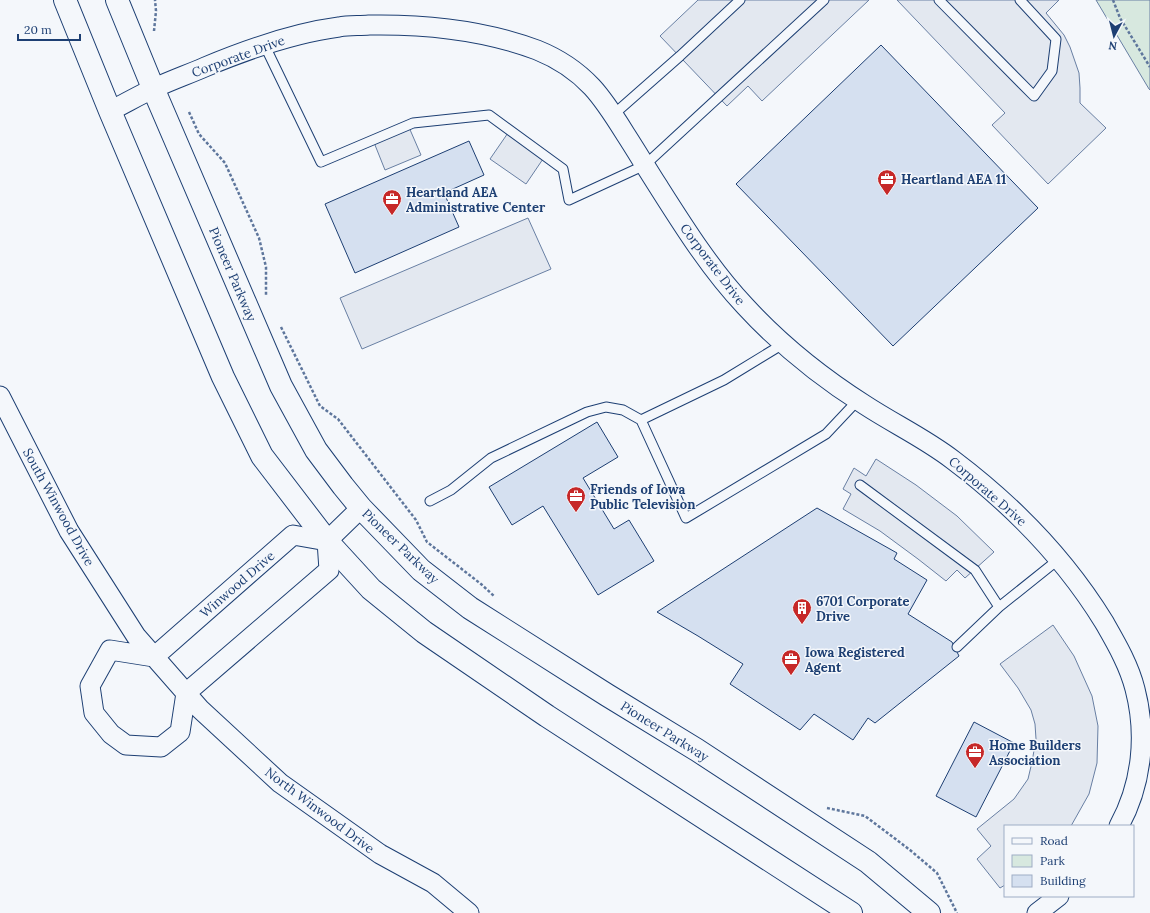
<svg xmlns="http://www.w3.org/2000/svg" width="1150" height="913" font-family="Lora,serif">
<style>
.green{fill:#d7e8df;stroke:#687fa3}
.parking{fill:#e3e8f0;stroke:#687fa3}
.building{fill:#d5e0f0;stroke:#1d3f73}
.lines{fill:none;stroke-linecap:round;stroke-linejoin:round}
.service-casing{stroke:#1d3f73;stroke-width:11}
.minor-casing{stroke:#1d3f73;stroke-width:21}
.tertiary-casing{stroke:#1d3f73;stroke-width:24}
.path{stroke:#5e769c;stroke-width:2.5;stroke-dasharray:3 2;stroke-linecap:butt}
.service{stroke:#f4f7fb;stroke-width:9}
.minor{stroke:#f4f7fb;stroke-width:19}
.tertiary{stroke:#f4f7fb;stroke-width:22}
.labels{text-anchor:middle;stroke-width:3;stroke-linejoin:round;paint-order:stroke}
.street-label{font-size:13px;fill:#1d3f73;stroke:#f4f7fb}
.poi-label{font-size:13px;font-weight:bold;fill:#1d3f73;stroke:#f4f7fb;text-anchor:start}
</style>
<rect width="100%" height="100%" fill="#f4f7fb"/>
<path class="green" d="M1096,0H1150V90L1149,89Z"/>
<path class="parking" d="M698,0H869L762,101L748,86L727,106L660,36Z
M897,0H1059L1046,13L1064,35L1070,47L1079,73L1080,88V103L1106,128L1048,184L992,125L1005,113Z
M408,125L421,155L385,170L373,140Z
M510,130L545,156L526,184L490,159Z
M528,218L551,269L362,349L340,298Z
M876,459L916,485L957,516L994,552L965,578L957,570L946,581L918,559L880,531L843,509L851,494L843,489L854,468L866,476Z
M1053,625L1074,656L1092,696L1098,726L1097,763L1089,794L1071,826H1005V885L1000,888L977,859L991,846L977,829L1014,799L1028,779L1032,762L1036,739L1035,724L1031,710L1018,688L1000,664Z"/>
<path class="building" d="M881,45L1038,208L893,346L736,184Z
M469,141L484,175L444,193L459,227L355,273L325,204Z
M597,422L618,457L583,478L614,529L629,520L654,561L598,595L543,506L512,525L489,487Z
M817,508L897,553L894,559L927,580L908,614L952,642L959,656L875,723L868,718L853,740L814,714L800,730L730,684L743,664L698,636L657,612Z
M974,722L1014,743L976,817L936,796Z"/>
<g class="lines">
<defs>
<path id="service" d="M939,0L1034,96L1052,71L1056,39L1020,0
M264,44L321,162L413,123L489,115L563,169L569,200L645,165L824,0
M613,115L680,56L740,0
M783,344L724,380L641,420L686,518L826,434L858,400
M860,485L975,570L999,607
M430,501L451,490L491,458L587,412L606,407L623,410L641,420
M957,647L999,607L1059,559"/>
<path id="minor" d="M110,111C126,103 141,94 157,87C172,80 189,74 205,67C248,49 293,33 339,27C349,25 359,26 369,25C425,24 484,30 537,50C557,58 577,71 592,87C605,101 616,119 626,135C637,152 647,169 658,186C684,227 711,270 745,306C780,344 821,377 865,405C894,424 926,439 953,460C1014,506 1064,557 1104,622C1116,643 1129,665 1135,689C1147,735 1142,784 1119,826
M0,396L69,531L136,636L200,709L280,783L380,854L433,883L469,913
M293,535L327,541L329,570L186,693L180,732L161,747L126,745L111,734L94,713L90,686L110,650L154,657Z
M327,541L361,508
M1037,913L1059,896"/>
<path id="tertiary" d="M65,0L110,111L223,377L262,456L327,541L371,589L424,632L547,716L851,913
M117,0L153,88L281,386L316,450L343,486L361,508L421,570L470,608L607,695L697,750L868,862L929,913"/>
</defs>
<use href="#service" class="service-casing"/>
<use href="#minor" class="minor-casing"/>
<use href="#tertiary" class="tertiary-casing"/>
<path class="path" d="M1113,0L1120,18L1150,67
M154,31L156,11L155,0
M189,112L199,134L225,163L259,238L266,267V295
M281,327L320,406L338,419L416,520L427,542L481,584L494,596
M827,808L865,816L910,850L937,873L957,913"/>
<use href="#service" class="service"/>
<use href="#minor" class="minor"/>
<use href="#tertiary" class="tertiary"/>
</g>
<defs>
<symbol id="office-pin" viewBox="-11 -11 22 30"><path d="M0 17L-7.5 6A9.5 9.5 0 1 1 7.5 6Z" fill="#c62828" stroke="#f4f7fb"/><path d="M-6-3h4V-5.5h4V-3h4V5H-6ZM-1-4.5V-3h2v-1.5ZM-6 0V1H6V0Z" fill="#fff"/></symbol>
<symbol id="building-pin" viewBox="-11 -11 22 30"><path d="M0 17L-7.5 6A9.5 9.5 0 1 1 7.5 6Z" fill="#c62828" stroke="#f4f7fb"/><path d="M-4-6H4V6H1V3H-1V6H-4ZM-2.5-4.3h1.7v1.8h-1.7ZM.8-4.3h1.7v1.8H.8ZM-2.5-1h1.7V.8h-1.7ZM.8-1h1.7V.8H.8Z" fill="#fff"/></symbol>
</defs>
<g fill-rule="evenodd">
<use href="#office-pin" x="876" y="168" width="22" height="30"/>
<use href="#office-pin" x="381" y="188" width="22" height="30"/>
<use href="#office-pin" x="565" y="485" width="22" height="30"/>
<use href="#building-pin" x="791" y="597" width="22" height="30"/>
<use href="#office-pin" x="780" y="648" width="22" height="30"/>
<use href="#office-pin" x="964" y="741" width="22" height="30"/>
</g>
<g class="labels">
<g class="street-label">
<text transform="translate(238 56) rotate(-20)" y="5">Corporate Drive</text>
<text transform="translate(713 264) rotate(53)" y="5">Corporate Drive</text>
<text transform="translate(233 274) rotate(67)" y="5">Pioneer Parkway</text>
<text transform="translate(988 491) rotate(41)" y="5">Corporate Drive</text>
<text transform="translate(59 507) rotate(61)" y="5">South Winwood Drive</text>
<text transform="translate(401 546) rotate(44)" y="5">Pioneer Parkway</text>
<text transform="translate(237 584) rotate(-41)" y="5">Winwood Drive</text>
<text transform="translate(665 731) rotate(32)" y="5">Pioneer Parkway</text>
<text transform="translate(320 810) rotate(37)" y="5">North Winwood Drive</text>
</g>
<g class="poi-label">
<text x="901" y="184">Heartland AEA 11</text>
<text x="406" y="197">Heartland AEA<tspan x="406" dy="15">Administrative Center</tspan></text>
<text x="590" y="494">Friends of Iowa<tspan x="590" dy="15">Public Television</tspan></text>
<text x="816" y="606">6701 Corporate<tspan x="816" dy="15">Drive</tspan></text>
<text x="805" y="657">Iowa Registered<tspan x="805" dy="15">Agent</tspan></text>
<text x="989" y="750">Home Builders<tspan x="989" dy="15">Association</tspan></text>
</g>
</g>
<rect x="1004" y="825" width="130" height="72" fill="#f4f7fb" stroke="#9eadc5"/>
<rect x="1012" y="838" width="20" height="6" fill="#f4f7fb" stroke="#9eadc5"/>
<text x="1040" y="845" font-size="12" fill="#1d3f73">Road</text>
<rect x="1012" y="855" width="20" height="12" fill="#d7e8df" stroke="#9eadc5"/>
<text x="1040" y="865" font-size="12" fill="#1d3f73">Park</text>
<rect x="1012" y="875" width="20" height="12" fill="#d5e0f0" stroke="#9eadc5"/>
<text x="1040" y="885" font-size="12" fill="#1d3f73">Building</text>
<g transform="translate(1114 36) rotate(187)" stroke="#f4f7fb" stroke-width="3" paint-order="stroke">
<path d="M0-3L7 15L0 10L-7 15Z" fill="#1d3f73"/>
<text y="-6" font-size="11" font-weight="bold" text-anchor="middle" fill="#1d3f73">N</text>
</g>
<path d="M18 34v6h62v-6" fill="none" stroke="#1d3f73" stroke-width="2"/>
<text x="24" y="34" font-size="12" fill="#1d3f73" stroke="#f4f7fb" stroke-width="3" paint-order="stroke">20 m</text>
</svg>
